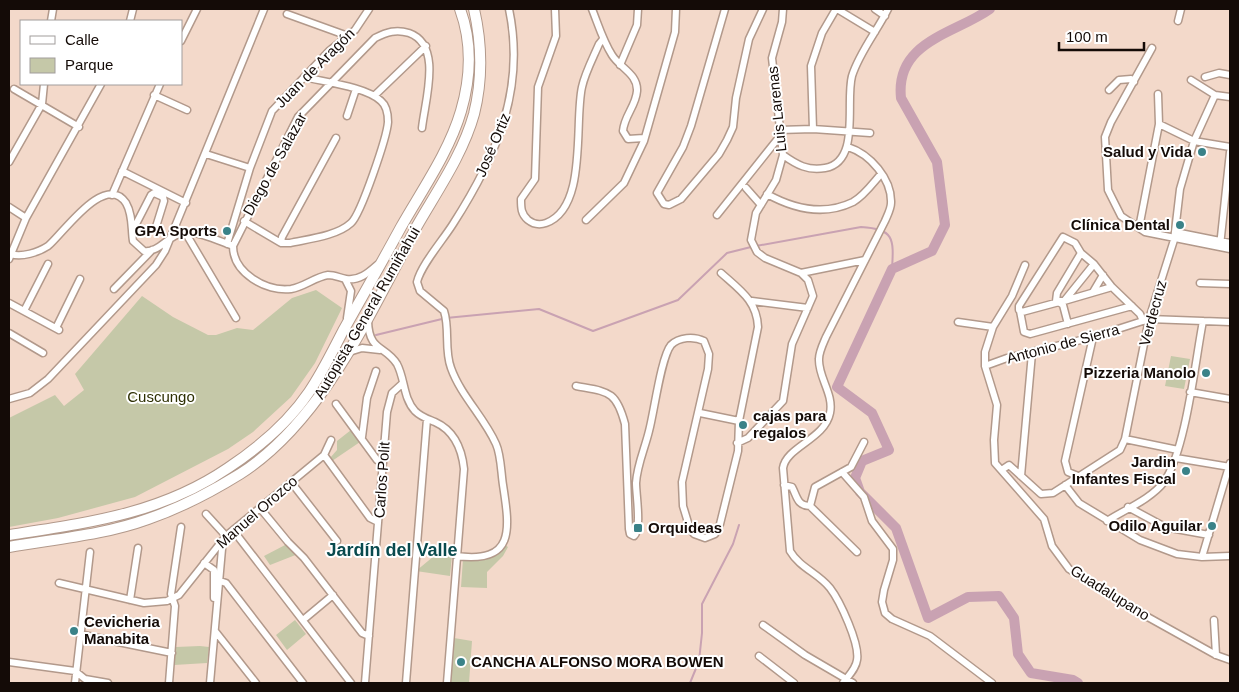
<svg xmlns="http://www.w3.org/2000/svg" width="1239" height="692" font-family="Arial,sans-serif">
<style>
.green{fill:#c5c8a8}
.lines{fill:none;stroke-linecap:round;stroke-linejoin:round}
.stream{stroke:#c9a2b2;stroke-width:2}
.river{stroke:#c9a2b2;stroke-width:10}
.minor-casing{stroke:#b2998b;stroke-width:9}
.highway-casing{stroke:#b2998b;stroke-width:12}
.minor{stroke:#fff;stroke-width:6}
.highway{stroke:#fff;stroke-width:10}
.poi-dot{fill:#3a8288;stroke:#fff;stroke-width:2}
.labels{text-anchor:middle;stroke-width:4;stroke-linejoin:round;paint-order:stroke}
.street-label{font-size:15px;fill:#140b07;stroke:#fff}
.poi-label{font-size:15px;font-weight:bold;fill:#140b07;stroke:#fff;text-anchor:end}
.park-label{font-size:15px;fill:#2d2f02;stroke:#fff}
.quarter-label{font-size:18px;font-weight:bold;fill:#094a4e;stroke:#fff}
</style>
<rect width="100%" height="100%" fill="#f3d9ca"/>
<path class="green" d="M316,290L342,308L315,363L291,397L253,432L228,449L135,497L58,518L9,527V418L55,395L64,406L84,390L75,374L142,296L173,317L208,335H216L237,328L253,330L292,298Z
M1171,356L1190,359L1184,389L1165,386Z
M351,430L360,442L332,461L330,458L337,450V441Z
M287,544L298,554L270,565L264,556Z
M505,545L508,547L503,556L487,572V588L461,587L463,559C481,560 495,561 505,545Z
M435,553L452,555L450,576L416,571L434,556Z
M295,620L306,634L287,650L276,635Z
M454,638L472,641L469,683H451Z
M200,646L209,647L207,663L174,665L176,647Z"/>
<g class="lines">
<path class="stream" d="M756,246L861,227C894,229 894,238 892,269
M376,335L446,318L539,309L593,331L678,300L727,253L751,247
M690,683L699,661L702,633V604L733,544L739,525"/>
<path class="river" d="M990,9C955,34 895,41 901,98L937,162L945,225L932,251L892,269L837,387L872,413L889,450L862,461L855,478L860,492L896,528L928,618L968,597L999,596L1014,618L1018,654L1031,673L1073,680L1078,683"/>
<defs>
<path id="minor" d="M555,9L556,36L538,87L535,179L521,199C521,208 521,214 528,220C533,224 540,225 546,223C588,208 574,122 582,87C585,73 593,58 599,44L603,39
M592,9C598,24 603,41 612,55C620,68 638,74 637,91C636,106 624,116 623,131L628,139L644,138
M725,9L691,126L683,147L657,193L664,204L669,205L681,199L719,154L727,140L733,127L736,98L749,39L763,9
M837,9L875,32
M875,9L885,16
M287,14L348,36
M51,21L53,9
M130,21L133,9
M1178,21L1181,9
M181,41L197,9
M1152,48L1111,122L1105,137L1108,190L1121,216L1145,232L1230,249
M620,65L637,25L638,9
M1205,77L1219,73L1230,75
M1191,80L1215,95L1230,97
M14,89L79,127
M1109,90L1119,80L1131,79L1134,82
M154,95L187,110
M374,96L426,46
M347,116L356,89
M1159,124L1194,141L1230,147
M813,129L811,66L822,33L836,9
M779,130L813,129L870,133
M206,154L250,168
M783,155C797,165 808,171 825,168C861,162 845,102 852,76C859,53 877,31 888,9
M9,162L42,104L44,84
M122,171L186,203
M746,188L761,205
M767,194C794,209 824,216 853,202C864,196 873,183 881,174
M112,195L160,84
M9,207L26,218
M717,215L780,136
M586,220L624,183L644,141L675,32L676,9
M244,221L281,243H290C308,239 337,236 351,223C361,214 387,137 388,122C388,115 387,106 381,101C367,87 324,82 304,77
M1139,228L1159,124L1158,94
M133,230L151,195L154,193L163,197L164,201L155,230
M185,232L236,318
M1175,232L1230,243
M281,243L282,237L336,138
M227,244L250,168L272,111L329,51L355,30L369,9
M1220,246L1230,152
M1081,253L1094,264L1112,287
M11,254C21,258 39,252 48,246C62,235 105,171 126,203C133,215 131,229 133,241L144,251C159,253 168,235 183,233C197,230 219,241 233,246
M9,259L26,218L101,84
M377,265C368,273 359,281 346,279C340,278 335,275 328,275C315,277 304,287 291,289C266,292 233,273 233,246L298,117L375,38C387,32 396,29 409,33C443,45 425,100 422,128
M1025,265L1012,296L993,327L985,352V366L997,405L994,440L995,463L1044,519L1052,546L1069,569L1119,601L1216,655L1230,660
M801,273L865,260
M345,279L351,291L347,318
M1200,283L1230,284
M114,289L152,250
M1093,292L1103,275
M1065,300L1094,264
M752,301L808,308
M9,303L59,330
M24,311L48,264
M1020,311L1024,332L1030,334L1132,306
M368,321C369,352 385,345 397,364C405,379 403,398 415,411C421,417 428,419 435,422C455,431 462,450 464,469L447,683
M958,322L993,327
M1068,324L1063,305L1059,302L1022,312L1019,310V306L1063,237L1075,243L1081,253L1057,293L1056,301H1064L1112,287L1140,314L1143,321
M56,328L80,279
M9,333L43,353
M349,352L362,348L380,350
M985,366L1007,358L1093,337L1149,319L1230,322
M576,386C608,392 616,390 625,424L629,529L630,534L634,536C642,529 636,495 636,483C637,465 645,448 649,431C654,413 661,357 671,345C679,337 694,336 704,341L709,354L708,369L682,482L683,506L690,529L694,534L705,538L715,534L720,524L738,451L739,421L758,327C757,301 740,290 721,273
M1190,392L1230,399
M9,399L30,393L48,379L156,265L165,251L264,9
M336,404L377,460L383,463
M700,413L739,421
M362,437L367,398L376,371
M1125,439L1178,450
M737,443L748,438L783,401L792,344L813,296L808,280L801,273L765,258L757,252L751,240L756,213L776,180L783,155L772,58L782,22L783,9
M324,455L370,518L378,522
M1176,458L1230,467
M1003,469L1009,465L1041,494L1053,493L1120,450L1125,439L1149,319L1174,240L1180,189L1194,141L1215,95
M842,472L864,497L872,521L893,549V560L884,590L882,602L885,613L892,619L930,636L992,683
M1021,476L1032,353
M1078,476L1068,472L1065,461L1093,337
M291,482L337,541
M784,485L792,487C797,496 797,506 810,506L815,487L851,467L864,442
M1065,485L1079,503L1140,540L1177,554L1202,557L1230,556
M810,506L857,552
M1128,507L1165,527L1209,535
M260,508L288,542L304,558L362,633L369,636
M206,514L226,536
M1107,521C1124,510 1151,499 1164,482C1186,450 1195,362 1203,321
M233,530L351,683
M456,556C515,564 510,530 503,485C501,472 501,455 496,444C484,417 461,396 451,368C444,350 450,329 444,311L420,291L417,282C421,265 443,240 453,224C496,157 526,90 509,9
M1202,557L1230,463
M204,563L214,570V598
M220,581L226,583L303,683
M59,583L144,603L167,601L179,595L226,536L324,455L331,440
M130,600L138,548
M303,620L333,595
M1214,620L1216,655
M763,625L805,655L853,683
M215,631L256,683
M79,634L172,653
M759,656L794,683
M9,662L75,671L85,679L108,683
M75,683L90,552
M169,683L175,606L171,594L181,527
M210,683L222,549L220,542
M365,683L387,412L392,393L403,383
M406,683L427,419
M843,683C848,676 856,669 857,660C860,644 840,601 830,588C818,573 800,568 790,551L783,468C786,447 825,439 830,413C834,394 818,377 819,359C819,352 823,344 826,337L885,221C887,216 891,209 891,203C892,179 870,154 848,147"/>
<path id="highway" d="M9,535C87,523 161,514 228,468C258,448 288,423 309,392C322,373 332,352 343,331C362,297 382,262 401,227C422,190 449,152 461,111C471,77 472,42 460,9
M9,547C55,539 104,535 148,519C180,508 211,492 240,474C323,421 371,311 417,226C437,191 463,154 474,114C483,78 482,44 474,9"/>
</defs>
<use href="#minor" class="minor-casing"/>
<use href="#highway" class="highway-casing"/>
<use href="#minor" class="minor"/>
<use href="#highway" class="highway"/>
</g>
<g class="poi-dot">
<circle cx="1202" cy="152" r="5"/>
<circle cx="1180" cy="225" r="5"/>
<circle cx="227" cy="231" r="5"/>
<circle cx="1206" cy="373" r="5"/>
<circle cx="743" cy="425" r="5"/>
<circle cx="1186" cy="471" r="5"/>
<circle cx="1212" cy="526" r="5"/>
<rect x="633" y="523" width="10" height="10" rx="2.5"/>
<circle cx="74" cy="631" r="5"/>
<circle cx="461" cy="662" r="5"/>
</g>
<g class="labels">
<g class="street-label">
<text transform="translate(315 68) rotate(-45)" y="5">Juan de Aragón</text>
<text transform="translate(777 109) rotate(-96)" y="5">Luis Larenas</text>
<text transform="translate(493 145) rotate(-67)" y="5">José Ortiz</text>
<text transform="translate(275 164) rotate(-61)" y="5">Diego de Salazar</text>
<text transform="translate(367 313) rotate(-60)" y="5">Autopista General Rumiñahui</text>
<text transform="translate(1153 313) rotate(-75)" y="5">Verdecruz</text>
<text transform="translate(1063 344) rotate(-15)" y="5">Antonio de Sierra</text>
<text transform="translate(382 480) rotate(-86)" y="5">Carlos Polit</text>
<text transform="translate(257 512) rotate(-41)" y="5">Manuel Orozco</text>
<text transform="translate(1110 593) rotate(32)" y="5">Guadalupano</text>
</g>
<g class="poi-label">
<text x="1192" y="157">Salud y Vida</text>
<text x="1170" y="230">Clínica Dental</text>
<text x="217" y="236">GPA Sports</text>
<text x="1196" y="378">Pizzeria Manolo</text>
<text x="753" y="421" text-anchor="start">cajas para<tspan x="753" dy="17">regalos</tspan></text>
<text x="1176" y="467">Jardin<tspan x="1176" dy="17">Infantes Fiscal</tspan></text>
<text x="1202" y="531">Odilo Aguilar</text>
<text x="648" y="533" text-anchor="start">Orquideas</text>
<text x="84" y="627" text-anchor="start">Cevicheria<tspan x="84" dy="17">Manabita</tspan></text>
<text x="471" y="667" text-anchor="start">CANCHA ALFONSO MORA BOWEN</text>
</g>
<g class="park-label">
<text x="161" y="402">Cuscungo</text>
</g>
<g class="quarter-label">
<text x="392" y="556">Jardín del Valle</text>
</g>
</g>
<rect width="1239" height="692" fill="none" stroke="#140b07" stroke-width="20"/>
<rect x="20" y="20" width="162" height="65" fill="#ffffff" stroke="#a19d9c"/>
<rect x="30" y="36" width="25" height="8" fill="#ffffff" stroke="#a19d9c"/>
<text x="65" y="45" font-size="15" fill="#140b07">Calle</text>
<rect x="30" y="58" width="25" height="15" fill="#c5c8a8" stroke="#a19d9c"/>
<text x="65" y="70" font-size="15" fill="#140b07">Parque</text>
<path d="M1059 42v8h85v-8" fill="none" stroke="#140b07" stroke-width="2.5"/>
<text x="1066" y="42" font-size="15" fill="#140b07" stroke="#ffffff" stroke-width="4" paint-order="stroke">100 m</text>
</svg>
